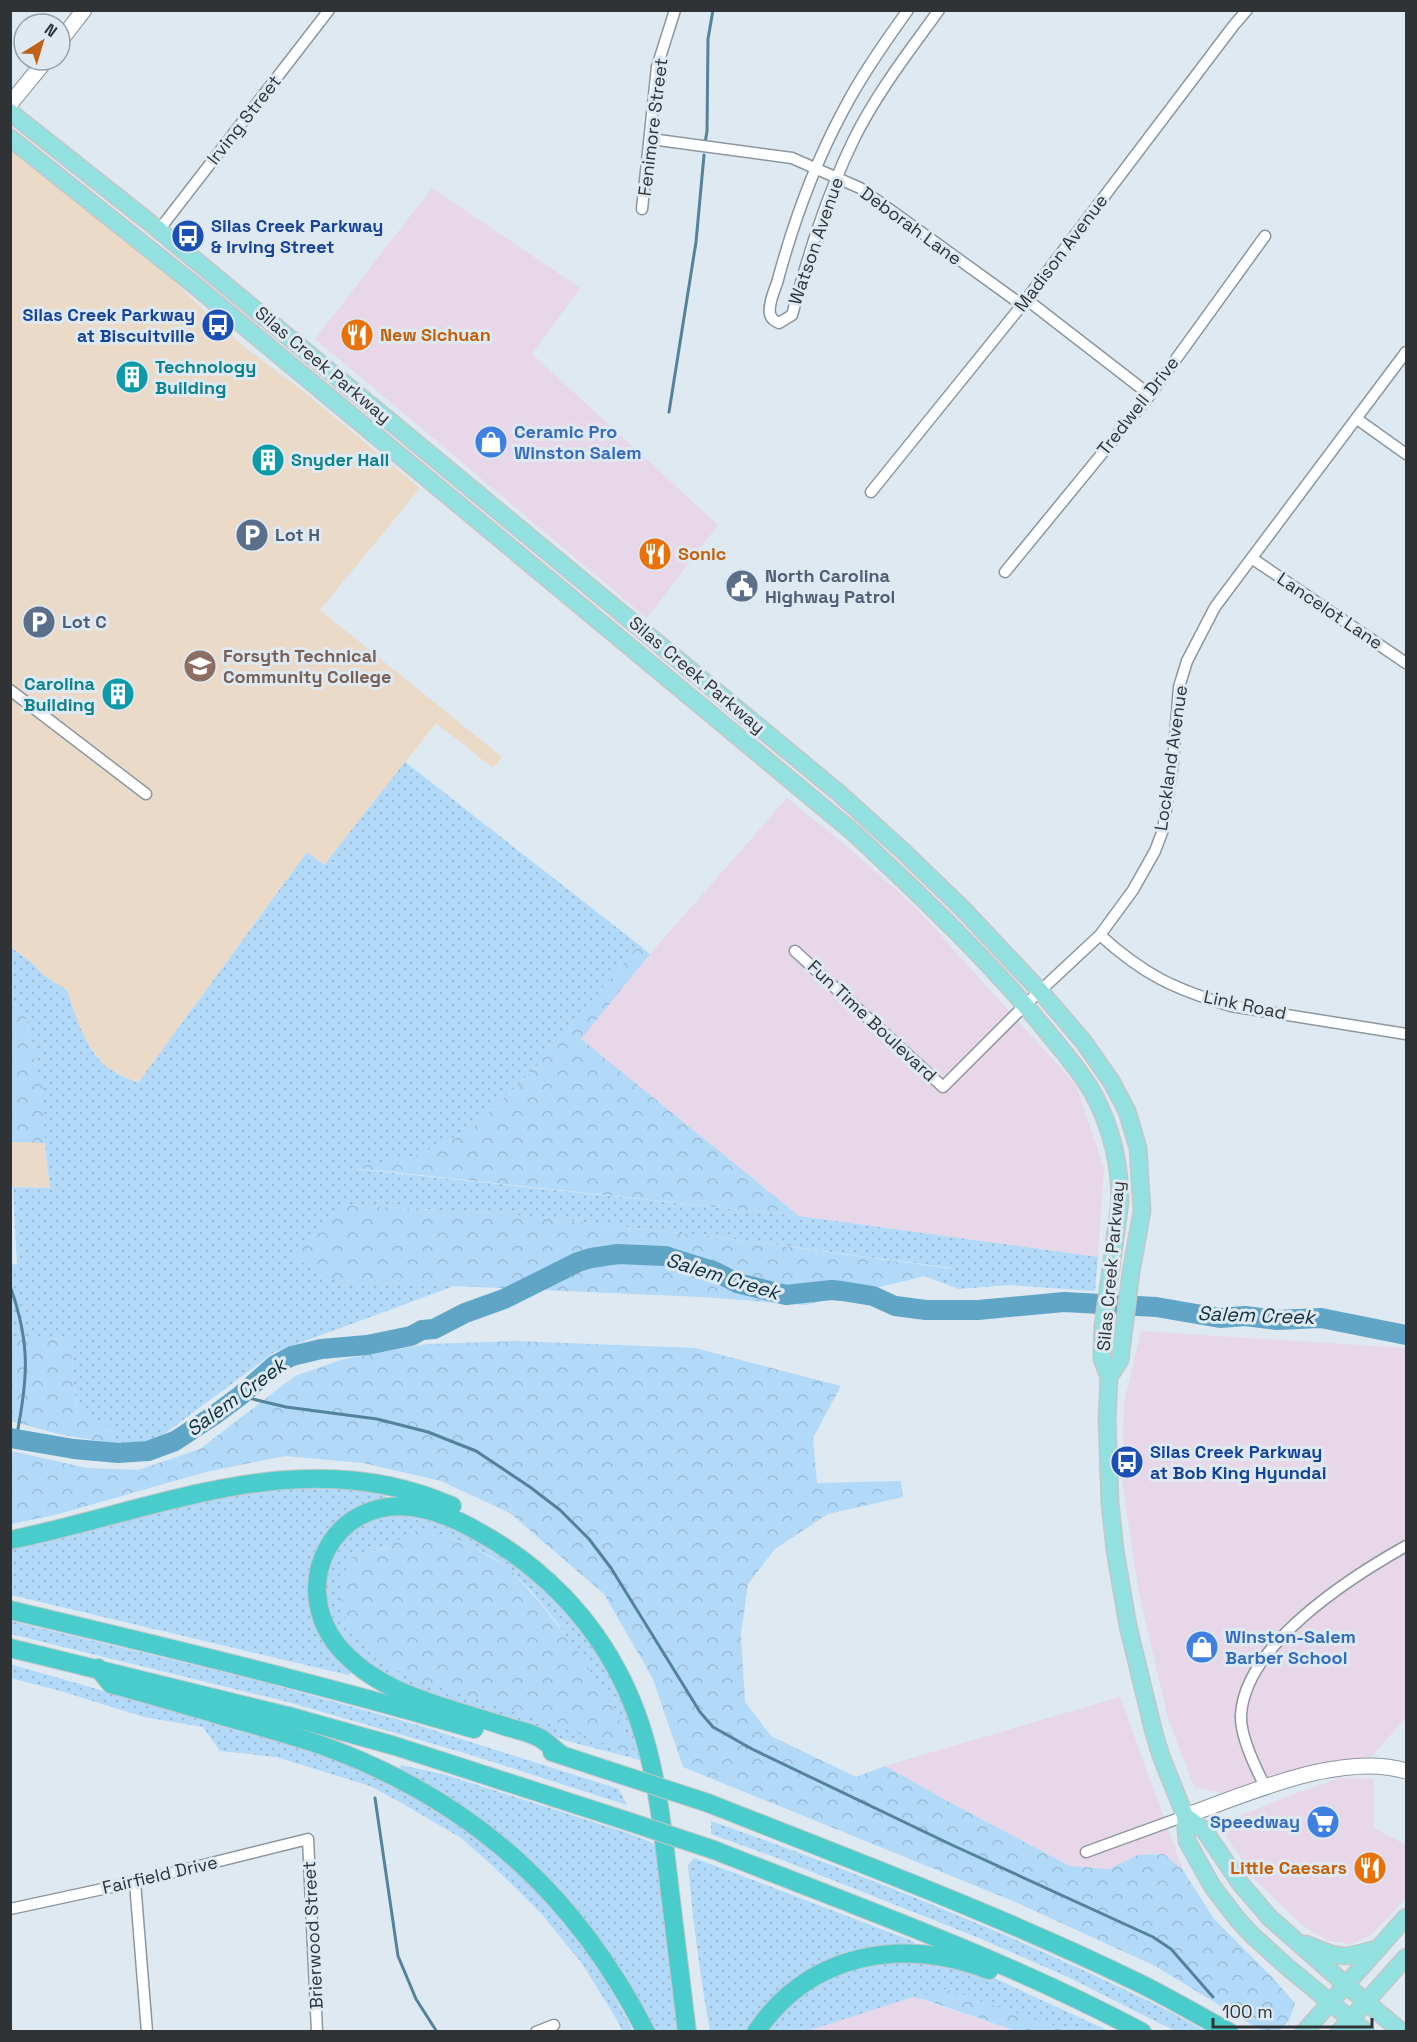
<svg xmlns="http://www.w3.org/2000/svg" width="1417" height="2042" font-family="'Space Grotesk',sans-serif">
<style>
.commercial{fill:#e7d7e9}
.education{fill:#ebdac8}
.grass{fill:url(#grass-dots);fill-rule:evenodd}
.forest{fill:url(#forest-crowns)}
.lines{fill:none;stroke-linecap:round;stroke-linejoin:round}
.stream{stroke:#52839b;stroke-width:3}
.river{stroke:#61a5c6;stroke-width:20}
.street-casing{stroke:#8c969e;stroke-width:13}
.secondary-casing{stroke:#8c969e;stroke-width:17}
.primary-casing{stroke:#c5c6c7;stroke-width:19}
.highway-casing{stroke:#c5c6c7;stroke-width:20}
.street{stroke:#fff;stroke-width:10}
.secondary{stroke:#fff;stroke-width:15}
.primary{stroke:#92e0e0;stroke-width:16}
.highway{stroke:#49cccb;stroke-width:18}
.highway-bridge-casing{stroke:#c5c6c7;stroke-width:20;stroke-linecap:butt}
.highway-bridge{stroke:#49cccb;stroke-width:18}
.labels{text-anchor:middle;stroke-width:6;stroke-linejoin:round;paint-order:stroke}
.street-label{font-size:18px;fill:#2f3336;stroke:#dee9f1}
.transit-label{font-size:18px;font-weight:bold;fill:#164399;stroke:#dee9f1;text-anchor:start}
.food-label{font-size:18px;font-weight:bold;fill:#c56008;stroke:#dee9f1;text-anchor:start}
.culture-label{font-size:18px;font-weight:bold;fill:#0d838f;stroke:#dee9f1;text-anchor:start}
.shop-label{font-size:18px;font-weight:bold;fill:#366cbe;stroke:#dee9f1;text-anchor:start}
.service-label{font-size:18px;font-weight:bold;fill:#4e5e75;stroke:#dee9f1;text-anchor:start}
.education-label{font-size:18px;font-weight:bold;fill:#785e54;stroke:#dee9f1;text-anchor:start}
.water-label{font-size:20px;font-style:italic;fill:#10303e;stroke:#dee9f1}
</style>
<defs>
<pattern id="grass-dots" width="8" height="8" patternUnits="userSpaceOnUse" patternTransform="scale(1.5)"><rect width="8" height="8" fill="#b2d9f8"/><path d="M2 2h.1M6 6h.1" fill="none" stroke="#99bbd5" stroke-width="1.8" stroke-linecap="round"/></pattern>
<pattern id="forest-crowns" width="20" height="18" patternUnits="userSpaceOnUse" patternTransform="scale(1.5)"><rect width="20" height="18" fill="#b2d9f8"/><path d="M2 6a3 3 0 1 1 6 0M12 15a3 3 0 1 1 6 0" fill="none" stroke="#99bbd5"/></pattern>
</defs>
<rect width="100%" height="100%" fill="#dee9f1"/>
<path class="commercial" d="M432,188L580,288L532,354L718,525L647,618L315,339Z
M787,798L849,848L916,908L1076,1085L1104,1168L1098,1257L799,1216L580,1039L650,954Z
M1141,1331L1406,1348V1717L1371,1757L1291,1771L1223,1793L1194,1787L1168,1718L1139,1593L1122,1481L1124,1403Z
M1120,1697L1183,1870L1164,1854L1138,1855L1109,1869L1070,1866L953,1804L885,1766Z
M1340,1778L1374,1779V1828L1406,1845V1898L1371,1935L1352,1944L1328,1941L1302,1925L1255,1880L1219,1825L1286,1797Z
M913,1997L1016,2031L807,2032L814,2028Z"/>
<path class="education" d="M10,151L63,191L175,282L206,313L247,349L304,392L420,488L320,610L502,757L493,768L436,723L323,866L306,853L138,1083L107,1068L88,1044L76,1020L67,990L43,975L31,962L11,947Z
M10,1001L43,1133L50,1188L11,1186Z"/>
<path class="grass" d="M405,762L639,945L533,1070L471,1129L418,1155L356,1169L799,1216L1098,1257L1095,1291L1010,1285L959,1289L924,1276L952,1268L708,1236L493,1213L347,1205L336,1281L454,1286L273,1353L159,1438L135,1443H110L118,1433L76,1406L70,1339L11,1337V1265L17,1264L13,1187L50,1188L33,1044L25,1015L11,1001L10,947L31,962L43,975L67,990C75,1015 86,1051 108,1068C117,1074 128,1078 138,1083L307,852L324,865Z
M347,1486L386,1495V1502L372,1505L314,1569L350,1670L351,1673L348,1675L11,1595V1547L256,1489Z
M405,1512L444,1525L466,1535L530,1573L583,1626L622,1693L644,1761L567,1741L416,1692L385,1678L348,1648L326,1610L325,1574L342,1537L365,1521ZM441,1534C464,1543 491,1553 510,1570C566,1621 599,1691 636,1755L556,1724L351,1557Z
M11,1621L256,1680L414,1724L619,1789L627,1805L468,1754L288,1702L11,1634Z
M10,1664C67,1680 123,1697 180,1713C242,1731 306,1747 366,1772C480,1821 579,1919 633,2031H622L617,2020L583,1965L540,1912L493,1866L461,1838L400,1802L370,1786L276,1757L220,1751L203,1727L144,1717L64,1692L11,1678Z
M401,1765L446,1775L628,1833L660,1846L684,2031H655C622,1957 566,1890 503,1839C493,1830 480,1823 469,1816C446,1801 423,1786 400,1771Z
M711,1821C822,1860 933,1903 1041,1951C1096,1976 1153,2001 1205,2031H1175L1068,1977L979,1938L777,1858L711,1834Z
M694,1858L716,1866L915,1942L912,1948L843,1958L751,2031H710C700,1976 693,1921 688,1865Z
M906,1960L964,1968L994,1978L1109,2031H1069L1058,2027L928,1993L925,2000L913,1997L807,2031L764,2032C787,2005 816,1979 850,1969C867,1963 888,1963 906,1960Z"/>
<path class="forest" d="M639,945L650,954L581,1039L799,1216L354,1168L418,1155L471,1129L533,1070Z
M11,1001L25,1015L33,1044L36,1071L42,1076L45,1143L11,1142Z
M347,1205L493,1213L708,1236L954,1269L805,1305L702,1297L336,1281L293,1257Z
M10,1337L70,1339L76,1406L119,1433L110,1443L58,1434L11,1421Z
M514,1341L695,1348L841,1386L813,1438L817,1483L901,1481L903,1497L828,1514L775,1549L748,1584L741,1635L745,1702L771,1736L856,1777L885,1766L953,1804L1070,1866L1109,1869L1138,1855L1164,1854L1183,1870L1214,1919L1272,1977L1295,2003L1289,2020L1279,2031H1262L1155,1966L1013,1901L683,1767L653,1679L604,1594L510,1513L441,1481L363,1463L285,1456L206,1472L55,1515L11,1524V1451L87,1468L138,1470L200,1449L295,1376L344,1359L428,1344Z
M417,1530L441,1534L473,1547L509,1568L541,1604L579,1653L614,1708L636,1756L556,1724L406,1676L372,1653L345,1619L341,1599L345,1573L351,1557L388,1548L403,1536Z
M946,1989L1058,2027L1069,2031H1016L925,2000L928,1993Z"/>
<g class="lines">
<path class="stream" d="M705,143L707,131L708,39L713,10
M669,412L696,242L704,155
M10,1286C31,1344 28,1379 16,1439
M240,1396L286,1407L377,1419L428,1432L476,1451L530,1487L560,1510L589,1539L611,1568L700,1712L713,1727L752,1749L952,1845L1153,1937L1171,1949L1213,1997
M375,1798L398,1956L416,1999L437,2032"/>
<path class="river" d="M10,1438L74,1449L118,1453L148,1451L175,1441L213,1416L240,1396L275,1365L292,1356L321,1349L367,1345L411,1336L422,1330L434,1329L465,1313L504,1299L578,1262L591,1258L618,1254L665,1256L716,1272L737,1283L786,1295L831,1290L842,1291L873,1296L895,1306L926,1310H978L1064,1302L1156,1307L1220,1318L1245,1316L1277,1320L1321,1318L1406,1335"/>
<defs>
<path id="street" d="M908,10C885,42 861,76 843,111C814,165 793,223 777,283C774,291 768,305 770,314C771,319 775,321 779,323L792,315C808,256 826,197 853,141C876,94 908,53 939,10
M651,139L792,158L860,188L1022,305
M642,209L657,67L675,10
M159,230L329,10
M1026,299L1150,395
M1357,419L1406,454
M871,492L1022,305L1234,25L1247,10
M1253,559L1406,663
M1005,572L1150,395L1265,236
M10,690L146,794
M1100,935C1144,975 1174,989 1231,1006L1406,1034
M795,951L943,1087L1025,1005L1100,935L1133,890L1155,851L1163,830L1173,762L1179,687L1187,661L1215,607L1406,352
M1266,1788C1256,1769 1240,1736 1241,1715C1245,1644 1351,1577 1406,1546
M1086,1852L1185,1816
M135,1882L147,2032
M10,1909L135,1882L308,1839L317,2032
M536,2032L554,2025"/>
<path id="secondary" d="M60,41L84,10
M10,104L46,60
M1185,1816C1247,1794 1341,1751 1406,1771"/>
<path id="primary" d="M10,112L159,230L840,794L904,852L963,909L1040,991L1083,1041L1111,1081L1127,1111L1138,1148L1142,1211L1131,1272L1120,1360L1109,1377
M10,138L198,288L854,833C921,896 991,962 1049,1034C1065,1054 1083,1074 1095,1097C1112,1130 1120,1165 1120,1202L1103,1326L1102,1354V1359L1109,1377L1107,1420L1110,1503L1115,1550L1128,1626L1154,1733L1161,1756L1185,1816L1187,1841L1212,1886L1238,1920L1252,1935L1285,1965L1366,2032
M1185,1816L1204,1830L1240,1883L1270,1918L1346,1985L1402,2032
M1306,1944C1340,1959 1343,1959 1379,1948
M1304,2032L1406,1917
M1339,2032L1406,1957"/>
<path id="highway" d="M10,1540C158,1510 303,1440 452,1506
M10,1610C166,1647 320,1684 474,1729
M10,1648L288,1716L395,1746L627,1821
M98,1668L111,1684C153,1695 195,1708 237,1720C272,1730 308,1739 342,1753C480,1808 578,1899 646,2032
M552,1752L616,1773
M562,1755C555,1750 548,1743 540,1738C528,1731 511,1729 498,1724C442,1706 376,1693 337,1645C289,1584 333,1497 412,1507C436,1510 458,1520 479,1532C541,1566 591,1617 622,1680C654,1744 661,1814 669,1884C675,1933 681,1982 687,2032
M708,1803C852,1860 997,1914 1137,1982C1168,1997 1198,2015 1229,2032
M714,1850C858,1907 1005,1959 1142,2032
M756,2032C810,1952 903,1937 989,1970"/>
</defs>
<use href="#street" class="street-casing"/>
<use href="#secondary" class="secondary-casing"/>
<use href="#primary" class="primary-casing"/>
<use href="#highway" class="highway-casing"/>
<use href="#street" class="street"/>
<use href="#secondary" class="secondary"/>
<use href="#primary" class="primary"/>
<use href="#highway" class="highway"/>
<defs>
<path id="highway-bridge" d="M616,1773L708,1803
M627,1821L714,1850"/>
</defs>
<use href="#highway-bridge" class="highway-bridge-casing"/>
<use href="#highway-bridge" class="highway-bridge"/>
</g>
<defs>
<symbol id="bus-disc" viewBox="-11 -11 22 22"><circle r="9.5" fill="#1a4fb4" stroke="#dee9f1"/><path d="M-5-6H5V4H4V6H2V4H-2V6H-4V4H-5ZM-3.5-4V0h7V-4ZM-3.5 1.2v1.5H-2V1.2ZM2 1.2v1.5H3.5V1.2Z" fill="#fff"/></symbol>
<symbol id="restaurant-disc" viewBox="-11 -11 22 22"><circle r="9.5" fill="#e8710a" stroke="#dee9f1"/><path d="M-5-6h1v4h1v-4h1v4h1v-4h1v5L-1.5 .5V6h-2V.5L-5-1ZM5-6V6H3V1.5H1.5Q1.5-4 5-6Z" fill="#fff"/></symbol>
<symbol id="building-disc" viewBox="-11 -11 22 22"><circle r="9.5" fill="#0f9aa8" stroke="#dee9f1"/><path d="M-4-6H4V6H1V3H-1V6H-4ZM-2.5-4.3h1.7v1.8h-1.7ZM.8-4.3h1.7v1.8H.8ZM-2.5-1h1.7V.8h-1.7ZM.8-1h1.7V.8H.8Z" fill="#fff"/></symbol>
<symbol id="shop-disc" viewBox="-11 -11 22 22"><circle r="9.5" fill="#3f7fe0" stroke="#dee9f1"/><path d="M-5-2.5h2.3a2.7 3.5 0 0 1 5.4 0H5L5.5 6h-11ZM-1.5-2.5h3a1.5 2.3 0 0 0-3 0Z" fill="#fff"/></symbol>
<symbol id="parking-disc" viewBox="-11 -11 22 22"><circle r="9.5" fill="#5c6f8a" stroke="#dee9f1"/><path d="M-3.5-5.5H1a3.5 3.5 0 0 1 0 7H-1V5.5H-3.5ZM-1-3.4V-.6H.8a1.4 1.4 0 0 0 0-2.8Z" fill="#fff"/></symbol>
<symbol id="civic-disc" viewBox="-11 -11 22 22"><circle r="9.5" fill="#5c6f8a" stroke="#dee9f1"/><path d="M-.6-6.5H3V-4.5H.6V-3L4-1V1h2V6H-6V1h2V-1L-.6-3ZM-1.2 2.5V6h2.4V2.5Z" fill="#fff"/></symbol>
<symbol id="university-disc" viewBox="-11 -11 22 22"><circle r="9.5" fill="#8d6e63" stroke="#dee9f1"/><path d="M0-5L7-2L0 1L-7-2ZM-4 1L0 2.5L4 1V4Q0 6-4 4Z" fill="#fff"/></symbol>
<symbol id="supermarket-disc" viewBox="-11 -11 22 22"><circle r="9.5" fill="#3f7fe0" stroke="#dee9f1"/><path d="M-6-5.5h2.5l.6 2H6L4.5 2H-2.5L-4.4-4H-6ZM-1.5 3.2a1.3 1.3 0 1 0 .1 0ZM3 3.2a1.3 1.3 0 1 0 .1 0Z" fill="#fff"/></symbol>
</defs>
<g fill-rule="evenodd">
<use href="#bus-disc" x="169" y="217" width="38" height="38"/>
<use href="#bus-disc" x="199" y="306" width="38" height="38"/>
<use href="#restaurant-disc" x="338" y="316" width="38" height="38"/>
<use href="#building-disc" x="113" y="358" width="38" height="38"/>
<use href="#shop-disc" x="472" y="423" width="38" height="38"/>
<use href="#building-disc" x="249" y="441" width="38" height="38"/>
<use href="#parking-disc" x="233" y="516" width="38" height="38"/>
<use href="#restaurant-disc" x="636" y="535" width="38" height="38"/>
<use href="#civic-disc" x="723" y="567" width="38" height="38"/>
<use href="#parking-disc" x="20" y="603" width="38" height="38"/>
<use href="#university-disc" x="181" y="647" width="38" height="38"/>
<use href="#building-disc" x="99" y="675" width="38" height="38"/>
<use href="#bus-disc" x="1108" y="1443" width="38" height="38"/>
<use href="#shop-disc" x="1183" y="1628" width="38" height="38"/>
<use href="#supermarket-disc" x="1304" y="1803" width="38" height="38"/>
<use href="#restaurant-disc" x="1351" y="1849" width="38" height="38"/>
</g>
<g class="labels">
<g class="street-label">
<text transform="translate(244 120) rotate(-52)" y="6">Irving Street</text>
<text transform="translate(653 127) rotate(-83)" y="6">Fenimore Street</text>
<text transform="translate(911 226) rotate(36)" y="6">Deborah Lane</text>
<text transform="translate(816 241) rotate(-71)" y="6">Watson Avenue</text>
<text transform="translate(1061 253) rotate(-53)" y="6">Madison Avenue</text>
<text transform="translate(323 365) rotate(40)" y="6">Silas Creek Parkway</text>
<text transform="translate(1138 406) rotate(-52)" y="6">Tredwell Drive</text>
<text transform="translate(1330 611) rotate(34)" y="6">Lancelot Lane</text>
<text transform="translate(697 675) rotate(40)" y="6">Silas Creek Parkway</text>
<text transform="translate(1171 758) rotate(-82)" y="6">Lockland Avenue</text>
<text transform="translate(1245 1005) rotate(12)" y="6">Link Road</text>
<text transform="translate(872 1021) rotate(43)" y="6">Fun Time Boulevard</text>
<text transform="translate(1111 1266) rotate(-85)" y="6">Silas Creek Parkway</text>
<text transform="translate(160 1875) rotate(-13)" y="6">Fairfield Drive</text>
<text transform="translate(313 1935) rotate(-93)" y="6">Brierwood Street</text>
</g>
<g class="transit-label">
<text x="211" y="232">Silas Creek Parkway<tspan x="211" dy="21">&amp; Irving Street</tspan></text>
<text x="195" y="321" text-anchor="end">Silas Creek Parkway<tspan x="195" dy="21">at Biscuitville</tspan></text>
<text x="1150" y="1458">Silas Creek Parkway<tspan x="1150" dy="21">at Bob King Hyundai</tspan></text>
</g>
<g class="food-label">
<text x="380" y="341">New Sichuan</text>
<text x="678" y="560">Sonic</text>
<text x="1347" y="1874" text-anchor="end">Little Caesars</text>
</g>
<g class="culture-label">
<text x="155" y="373">Technology<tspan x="155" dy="21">Building</tspan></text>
<text x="291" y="466">Snyder Hall</text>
<text x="95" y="690" text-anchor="end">Carolina<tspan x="95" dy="21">Building</tspan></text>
</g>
<g class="shop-label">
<text x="514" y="438">Ceramic Pro<tspan x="514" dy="21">Winston Salem</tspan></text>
<text x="1225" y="1643">Winston-Salem<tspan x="1225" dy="21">Barber School</tspan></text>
<text x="1300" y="1828" text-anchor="end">Speedway</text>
</g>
<g class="service-label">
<text x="275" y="541">Lot H</text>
<text x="765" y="582">North Carolina<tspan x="765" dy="21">Highway Patrol</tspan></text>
<text x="62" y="628">Lot C</text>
</g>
<g class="education-label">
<text x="223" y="662">Forsyth Technical<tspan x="223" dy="21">Community College</tspan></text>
</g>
<g class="water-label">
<text transform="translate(723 1276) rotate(17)" y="7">Salem Creek</text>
<text transform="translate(1256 1315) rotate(2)" y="7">Salem Creek</text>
<text transform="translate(236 1397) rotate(-36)" y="7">Salem Creek</text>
</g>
</g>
<rect width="1417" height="2042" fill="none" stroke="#2f3336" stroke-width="24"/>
<g transform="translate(42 42) rotate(37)"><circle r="28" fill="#dee9f1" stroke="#98a0a6" stroke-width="1.5"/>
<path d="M0-4.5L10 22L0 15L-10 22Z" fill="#bf6117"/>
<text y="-9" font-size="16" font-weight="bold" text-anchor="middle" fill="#2f3336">N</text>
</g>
<path d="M1213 2018v9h159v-9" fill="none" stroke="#2f3336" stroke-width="3"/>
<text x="1222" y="2018" font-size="18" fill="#2f3336" stroke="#dee9f1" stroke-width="4.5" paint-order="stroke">100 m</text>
</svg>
